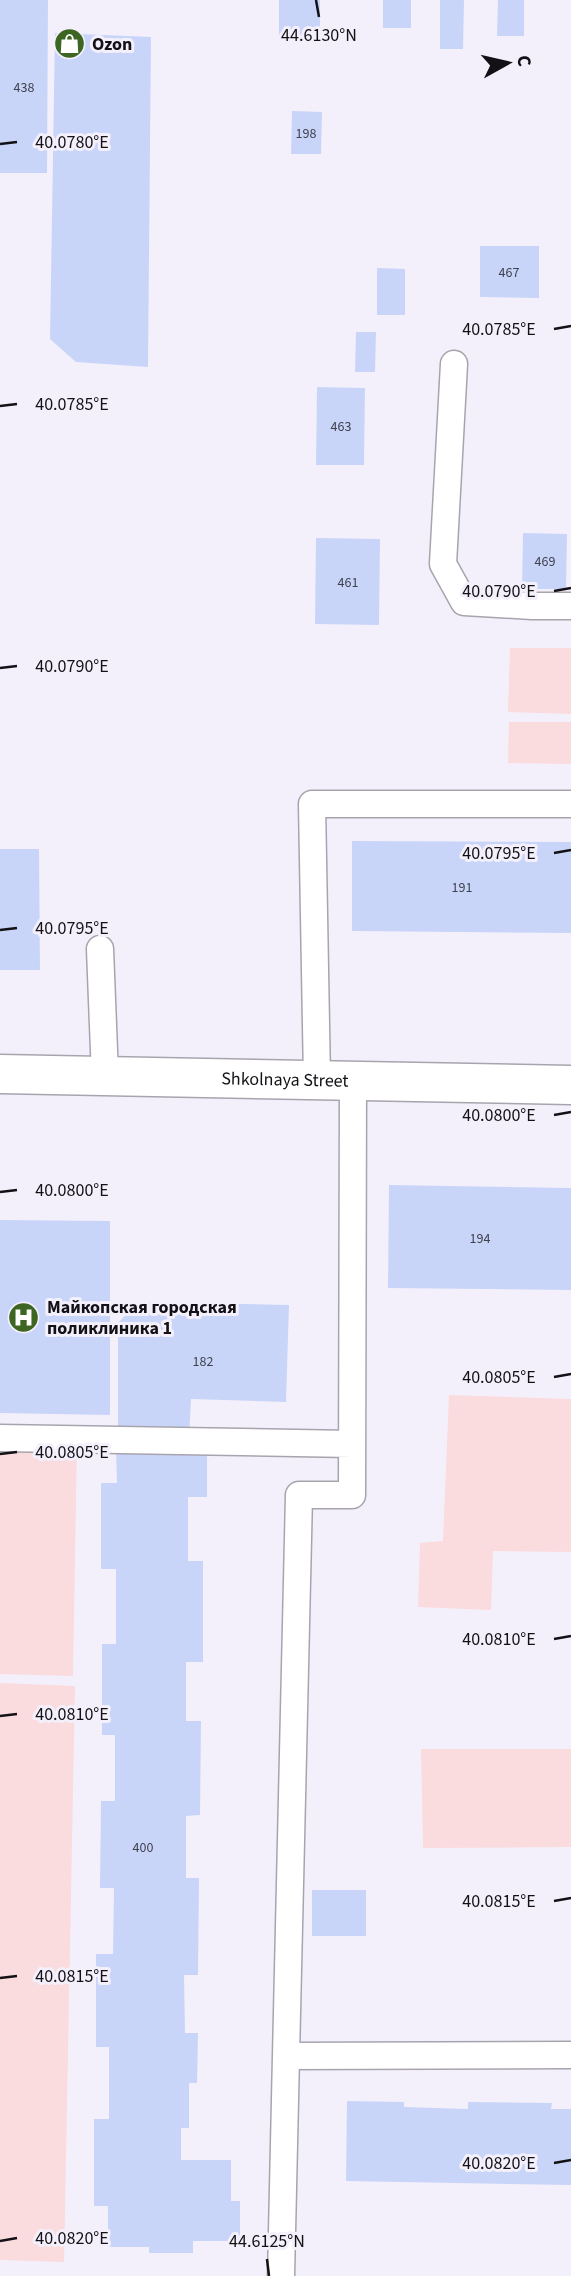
<svg xmlns="http://www.w3.org/2000/svg" width="571" height="2276" font-family="'Source Sans 3',sans-serif">
<style>
.green{fill:#fadbde}
.building{fill:#c8d5f9}
.lines{fill:none;stroke-linecap:round;stroke-linejoin:round}
.lane-casing{stroke:#a8a4ae;stroke-width:29}
.secondary-casing{stroke:#a8a4ae;stroke-width:41}
.lane{stroke:#fff;stroke-width:26}
.secondary{stroke:#fff;stroke-width:38}
.ticks{fill:none;stroke:#131115;stroke-width:2.5}
.labels{text-anchor:middle;stroke-width:6;stroke-linejoin:round;paint-order:stroke}
.number-label{font-size:14px;fill:#40424e}
.poi-label{font-size:18px;font-weight:bold;fill:#131115;stroke:#f4f0fb;text-anchor:start}
.street-label{font-size:18px;fill:#131115;stroke:#f4f0fb}
.ticks-label{font-size:18px;text-anchor:middle;fill:#131115;stroke:#f4f0fb;stroke-width:6;stroke-linejoin:round;paint-order:stroke}
</style>
<rect width="100%" height="100%" fill="#f4f0fb"/>
<path class="green" d="M510,648H571V714L508,712Z
M509,722H571V764L508,763Z
M449,1395L571,1399V1552L493,1551L491,1610L418,1607L420,1543L443,1541Z
M0,1442H77L73,1676L0,1674Z
M0,1683L75,1686L64,2262L0,2260Z
M571,1749V1847L423,1848L421,1749Z"/>
<path class="building" d="M0,0H48L47,173H0Z
M279,0H320V36L279,35Z
M383,0H411V28H383Z
M440,0H464L463,49H440Z
M498,0H524V36H497Z
M55,33L151,37L148,367L76,362L50,339Z
M292,111L322,112L321,154H291Z
M480,246H539V298L480,297Z
M377,268L405,269V315H377Z
M356,332H376L375,372H355Z
M317,387L365,388L364,465H316Z
M523,533L567,534L566,589H522Z
M316,538L380,539L379,625L315,624Z
M352,841L571,842V933L352,931Z
M0,849H39L40,970H0Z
M389,1185L571,1188V1290L388,1288Z
M0,1220L110,1221V1415L0,1413Z
M138,1302L289,1305L286,1402L191,1399L189,1437L118,1435V1323Z
M116,1449L207,1450V1497H188V1561H203V1662H186V1721H201L200,1815L186,1816V1878H199L198,1975H184L185,2033H198L197,2083H189V2128H181V2160H231V2201H240V2241H193V2253H149V2247H108V2206H94V2119H109V2047H96V1954H113L114,1888H100L101,1801H115V1735H102V1644H116V1569H101V1483H117Z
M312,1890H366V1936H312Z
M347,2101L404,2102V2107L468,2109V2102L552,2103L551,2109H571V2185L346,2181Z"/>
<g class="lines">
<defs>
<path id="lane" d="M454,364L443,564L464,602L532,606H571
M100,949L105,1076
M317,1080L312,804H571
M0,1438L352,1444
M286,2056L299,1495H352L353,1081
M281,2276L286,2056L571,2055"/>
<g id="secondary">
<path id="s1" d="M0,1074L571,1085"/>
</g>
</defs>
<use href="#lane" class="lane-casing"/>
<use href="#secondary" class="secondary-casing"/>
<use href="#lane" class="lane"/>
<use href="#secondary" class="secondary"/>
</g>
<path class="ticks" d="M316,0L319,17M0,144L17,142M554,329L571,326M0,406L17,404M554,591L571,588M0,668L17,666M554,853L571,850M0,930L17,928M554,1115L571,1112M0,1192L17,1190M554,1377L571,1374M0,1454L17,1452M554,1639L571,1636M0,1716L17,1714M554,1901L571,1898M0,1978L17,1976M554,2163L571,2160M0,2241L17,2238M267,2259L269,2276"/>
<defs>
<symbol id="shop-disc" viewBox="-11 -11 22 22"><circle r="9.5" fill="#3d6622" stroke="#f4f0fb"/><path d="M-5-2.5h2.3a2.7 3.5 0 0 1 5.4 0H5L5.5 6h-11ZM-1.5-2.5h3a1.5 2.3 0 0 0-3 0Z" fill="#fff"/></symbol>
<symbol id="hospital-disc" viewBox="-11 -11 22 22"><circle r="9.5" fill="#3d6622" stroke="#f4f0fb"/><path d="M-5-5h3v3.5h4V-5h3V5h-3V1.5h-4V5h-3Z" fill="#fff"/></symbol>
</defs>
<g fill-rule="evenodd">
<use href="#shop-disc" x="52" y="26" width="35" height="35"/>
<use href="#hospital-disc" x="6" y="1300" width="35" height="35"/>
</g>
<g class="labels">
<g class="number-label">
<text x="24" y="92">438</text>
<text x="306" y="138">198</text>
<text x="509" y="277">467</text>
<text x="341" y="431">463</text>
<text x="545" y="566">469</text>
<text x="348" y="587">461</text>
<text x="462" y="892">191</text>
<text x="480" y="1243">194</text>
<text x="203" y="1366">182</text>
<text x="143" y="1852">400</text>
</g>
<g class="poi-label">
<text x="92" y="50">Ozon</text>
<text x="47" y="1313">Майкопская городская<tspan x="47" dy="21">поликлиника 1</tspan></text>
</g>
<g class="street-label">
<text dy="6" stroke="none"><textPath href="#s1" startOffset="285">Shkolnaya Street</textPath></text>
</g>
</g>
<g class="ticks-label">
<text x="319" y="41">44.6130°N</text>
<text x="72" y="148">40.0780°E</text>
<text x="499" y="335">40.0785°E</text>
<text x="72" y="410">40.0785°E</text>
<text x="499" y="597">40.0790°E</text>
<text x="72" y="672">40.0790°E</text>
<text x="499" y="859">40.0795°E</text>
<text x="72" y="934">40.0795°E</text>
<text x="499" y="1121">40.0800°E</text>
<text x="72" y="1196">40.0800°E</text>
<text x="499" y="1383">40.0805°E</text>
<text x="72" y="1458">40.0805°E</text>
<text x="499" y="1645">40.0810°E</text>
<text x="72" y="1720">40.0810°E</text>
<text x="499" y="1907">40.0815°E</text>
<text x="72" y="1982">40.0815°E</text>
<text x="499" y="2169">40.0820°E</text>
<text x="72" y="2244">40.0820°E</text>
<text x="267" y="2247">44.6125°N</text>
</g>
<g transform="translate(508 63) rotate(82)" stroke="#f4f0fb" stroke-width="5" paint-order="stroke">
<path d="M0-5L12 26L0 18L-12 26Z" fill="#131115"/>
<text y="-10" font-size="19" font-weight="bold" text-anchor="middle" fill="#131115">С</text>
</g>
</svg>
